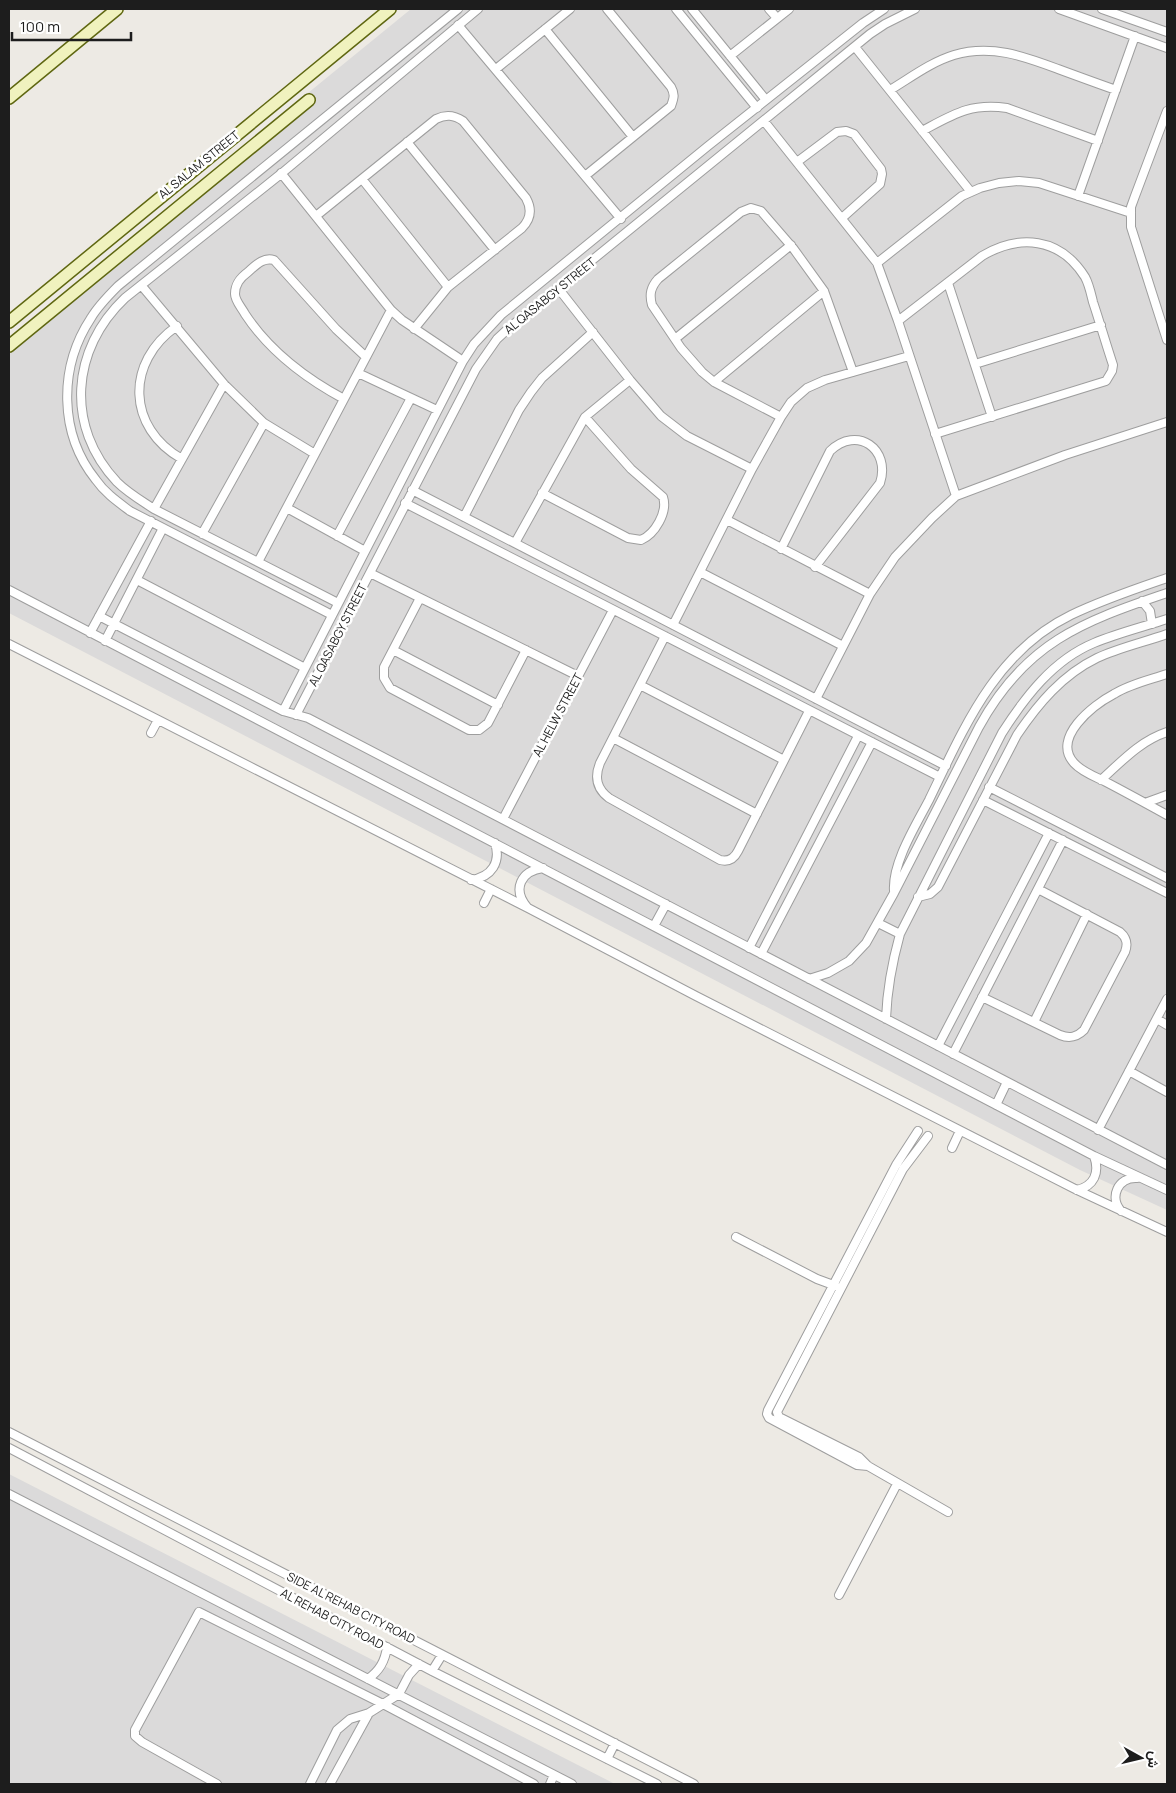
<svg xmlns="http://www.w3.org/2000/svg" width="1176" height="1793" font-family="Manrope,Vazirmatn,sans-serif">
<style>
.residential{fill:#dbdada}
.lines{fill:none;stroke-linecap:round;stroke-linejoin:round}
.street-casing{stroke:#9e9e9e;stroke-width:10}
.secondary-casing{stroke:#5f6711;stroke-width:14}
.street{stroke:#fff;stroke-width:8}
.secondary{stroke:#f0f2be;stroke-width:11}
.labels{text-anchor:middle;stroke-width:5;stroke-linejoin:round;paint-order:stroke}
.street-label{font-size:12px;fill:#1d1d1d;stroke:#fff}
</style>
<rect width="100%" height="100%" fill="#edeae4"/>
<path class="residential" d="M411,9H1167V1210L1080,1170L9,613V337Z
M9,1474L615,1784H9Z"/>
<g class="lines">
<defs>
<path id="street" d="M676,9L757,108
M692,9L766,100
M769,9L777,18
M1059,9L1167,48
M1102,9L1167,32
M458,25L621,219
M545,29L633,137
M855,47L971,192
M730,56L789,9
M496,69L570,9
M890,90C910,78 931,62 954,55C991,44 1023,56 1058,69C1077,76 1096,83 1116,90
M1167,111L1135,196L1131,207V227L1167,340
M764,121L877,263L898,321L956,496
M922,131C954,114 970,103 1007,108L1098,141
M407,142L495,250
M797,162L837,132L846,131L854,134L881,169L882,174L880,184L842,218
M281,173L391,310L402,320L463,361
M585,176L671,106C674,98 675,94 671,87L607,9
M362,179L448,287
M1078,196L1135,36
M316,216L436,119C446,114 454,115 463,121L526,198C532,209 531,219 522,228L448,287L414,329
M877,263L962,196L980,188L999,183L1019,181L1039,183L1131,213
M948,283L992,417
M141,285L224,384L264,423L315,454
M558,288L630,380L661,416L687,436L752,469
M898,321L982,256C1019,234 1060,237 1085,277C1089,284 1091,294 1093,302C1100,323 1106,344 1113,365L1112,371L1106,381L935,434
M177,326C125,362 127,428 182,459
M675,339L791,245
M975,364L1101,325
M358,373L437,410
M714,382L824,291
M344,399C305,378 270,352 245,314C242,308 235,301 235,294C235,284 240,278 248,272C256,265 263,257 274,260L336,329L366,357
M781,417L714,382L702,372L681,348L652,305C649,294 651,287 658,279L741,212L751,208L761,211L793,248L824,291L853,372
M412,490L946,766
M542,493L628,538L641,540C655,534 668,512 663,497L631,469L585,417
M405,503L940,777
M287,508L365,551
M154,509L224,384
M464,517L519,410L531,392L542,378L593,332
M727,520L870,594
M202,534L264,423
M337,536L411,398
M515,543L585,417L630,380
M781,549L830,451C857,425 891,449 880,483L815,567
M258,562L391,310
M700,572L843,646
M370,573L578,676
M137,580L305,668
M9,590L1094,1156L1167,1190
M420,598L384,667V678L390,688L469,730H479L488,723L526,650
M1142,601L1150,611L1152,624
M338,603L154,509C142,501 128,493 117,482C65,427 71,349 125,298L282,173L478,9
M332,615L130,511C118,502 105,493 96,480C59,434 58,368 91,318C98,306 108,296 118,286L458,9
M99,616L283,711L308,718L1167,1165
M673,625L752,469L781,417L791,402L807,388L825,380L909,356
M90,633L151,521
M665,636L600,763C594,778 597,789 609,798L720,860C728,862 734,859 738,851L809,711
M105,641L163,528
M9,644L528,908L696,996L1077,1190L1167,1232
M393,650L498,705
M1167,674C1149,680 1130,684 1114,694C1093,705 1051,738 1074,763C1082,772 1096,777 1106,782C1127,793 1147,804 1167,815
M640,685L784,760
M816,699L870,594L895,557L932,518L956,496L1065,455L1167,422
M283,711L463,361L474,344L501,315L708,146L863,23L884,9
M296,715L476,369L497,339L510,327L870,34L885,24L915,9
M151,733L158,720
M613,738L757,814
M1101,780C1122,761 1140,741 1167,732
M989,787L1167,878
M983,800L1167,893
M1145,803L1167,795
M503,819L613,610
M471,880C492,877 501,862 495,843
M894,891C892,863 916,825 929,800C964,728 995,652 1071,615C1102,600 1135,589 1167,578
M918,897L930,894L938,887L1017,735C1038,704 1062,675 1097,658C1118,648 1145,642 1167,634
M484,903L491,889
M527,907C512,889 521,871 543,868
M878,923L900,934
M654,926L666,904
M749,948L858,736
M761,954L872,742
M809,979L828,973L849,961L866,943L894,893L979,727C1025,643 1081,622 1167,593
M982,997L1060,1035C1070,1039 1077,1037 1084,1030L1125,952C1128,944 1127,938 1120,932L1038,889
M886,1019C887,989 892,963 900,934L1002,733C1025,697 1053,660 1094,643C1118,633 1143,627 1167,619
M1157,1019L1167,1025
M1034,1022L1087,914
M938,1046L1049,833
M953,1054L1063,840
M1129,1071L1167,1092
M996,1105L1007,1082
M1098,1130L1167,999
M928,1136L903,1169L777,1412L779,1417L859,1457L868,1466L948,1512
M952,1148L960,1131
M1077,1190C1094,1186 1100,1173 1094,1156
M1121,1211C1109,1197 1118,1177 1137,1178
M736,1237L817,1279L836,1286
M9,1432L694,1784
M9,1448L432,1671L657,1784
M868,1466L857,1465L769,1418L767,1414L768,1410L896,1165L918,1131
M9,1494L572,1784
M839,1595L897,1484
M432,1671L442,1655
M368,1679C379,1671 385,1662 387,1647
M607,1759L615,1743
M217,1784L142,1742L135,1736V1730L199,1612L383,1704L534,1784
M310,1784L337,1730L350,1719L369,1713
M330,1784L369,1713L399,1694L409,1675L419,1664
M550,1784L554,1775"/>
<path id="secondary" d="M9,98L117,9
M9,322L390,9
M9,346L309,100"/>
</defs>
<use href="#street" class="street-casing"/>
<use href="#secondary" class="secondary-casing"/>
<use href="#street" class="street"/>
<use href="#secondary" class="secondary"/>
</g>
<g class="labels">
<g class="street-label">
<text transform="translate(199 165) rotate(-39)" y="4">AL SALAM STREET</text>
<text transform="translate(550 296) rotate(-39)" y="4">AL QASABGY STREET</text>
<text transform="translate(338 635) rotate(-63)" y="4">AL QASABGY STREET</text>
<text transform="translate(558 715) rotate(-62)" y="4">AL HELW STREET</text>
<text transform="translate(351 1608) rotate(27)" y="4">SIDE AL REHAB CITY ROAD</text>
<text transform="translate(332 1619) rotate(28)" y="4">AL REHAB CITY ROAD</text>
</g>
</g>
<rect width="1176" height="1793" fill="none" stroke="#1d1d1d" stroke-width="20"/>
<g transform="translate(1141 1758) rotate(98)" stroke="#ffffff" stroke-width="4" paint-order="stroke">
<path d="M0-4L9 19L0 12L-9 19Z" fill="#1d1d1d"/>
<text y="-8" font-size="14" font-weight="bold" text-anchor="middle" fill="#1d1d1d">ش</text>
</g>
<path d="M12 32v8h119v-8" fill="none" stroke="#1d1d1d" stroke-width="2.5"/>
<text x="20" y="32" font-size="15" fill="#1d1d1d" stroke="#ffffff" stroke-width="4" paint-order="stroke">100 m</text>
</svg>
